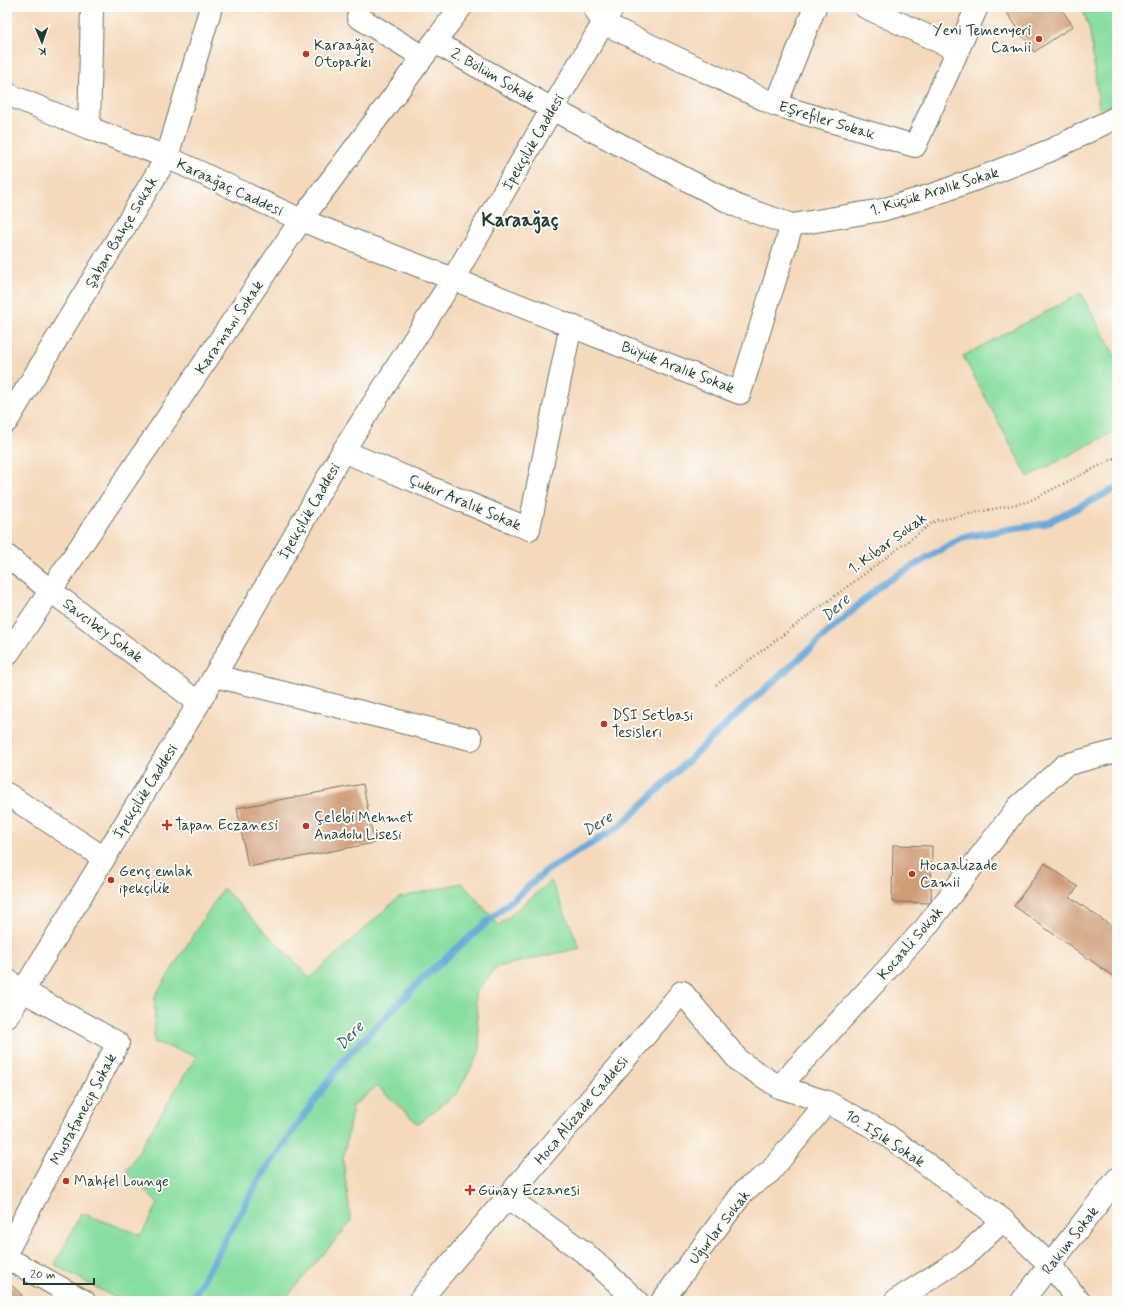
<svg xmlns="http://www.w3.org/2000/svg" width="1124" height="1308" font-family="Mynerve,sans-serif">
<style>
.green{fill:#88dea1;stroke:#548e6a}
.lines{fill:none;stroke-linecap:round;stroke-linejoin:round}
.stream{stroke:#68aadc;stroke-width:7}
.building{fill:#d09c77}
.minor-casing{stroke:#6a7463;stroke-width:24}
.major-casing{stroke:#6a7463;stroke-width:24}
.path{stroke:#6a7463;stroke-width:2.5;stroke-dasharray:1 3;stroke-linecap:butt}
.minor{stroke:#fff;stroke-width:22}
.major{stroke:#fff;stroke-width:22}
.poi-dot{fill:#c8321e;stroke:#fdfcf7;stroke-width:1.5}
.labels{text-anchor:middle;stroke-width:4;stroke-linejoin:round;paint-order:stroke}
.poi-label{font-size:15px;fill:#1f3d34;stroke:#fdfcf7;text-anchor:start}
.street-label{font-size:15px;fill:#1f3d34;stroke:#fdfcf7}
.water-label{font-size:16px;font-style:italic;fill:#355e66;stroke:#fdfcf7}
.district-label{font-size:19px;font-weight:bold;fill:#1f3d34;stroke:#fdfcf7}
</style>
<rect width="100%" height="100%" fill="#fdfcf7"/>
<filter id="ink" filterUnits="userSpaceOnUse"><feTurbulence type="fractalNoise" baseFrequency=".025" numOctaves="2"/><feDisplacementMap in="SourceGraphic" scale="8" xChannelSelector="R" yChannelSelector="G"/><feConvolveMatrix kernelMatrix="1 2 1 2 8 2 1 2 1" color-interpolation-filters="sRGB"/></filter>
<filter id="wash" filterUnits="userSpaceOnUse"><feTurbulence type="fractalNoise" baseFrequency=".012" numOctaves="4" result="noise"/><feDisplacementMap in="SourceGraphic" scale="16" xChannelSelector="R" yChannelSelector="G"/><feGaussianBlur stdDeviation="0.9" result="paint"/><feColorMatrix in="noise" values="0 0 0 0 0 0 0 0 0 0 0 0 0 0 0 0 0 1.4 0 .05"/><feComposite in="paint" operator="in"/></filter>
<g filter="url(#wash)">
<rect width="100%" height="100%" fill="#f4d9bb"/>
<path class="green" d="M1082,7H1117V105L1099,108L1090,31Z
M1081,293L1117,360V430L1028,477L963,356Z
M551,881L580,948L497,967L475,993L480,1051L458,1092L418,1124L377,1086L353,1106L343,1160L351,1222L283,1301H121L55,1265L81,1213L141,1235L158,1204L126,1172L196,1056L154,1042L155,996L223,888L310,978L398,898L462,883L499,925Z"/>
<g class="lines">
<path class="stream" d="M191,1301L262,1175L342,1062L424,977L547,870L620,826L734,717L882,584L963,537L1044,524L1117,488"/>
</g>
<g id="blocks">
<path class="building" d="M1003,7H1060L1073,26L1034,52Z
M363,784L374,843L248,867L237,808Z
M893,845L932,846L931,903L892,902Z
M1045,863L1078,887L1070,897L1117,930V979L1014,906Z
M7,1281L22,1295L17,1301H7Z"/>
</g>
</g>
<g filter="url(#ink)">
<use href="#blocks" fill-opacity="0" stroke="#6a7463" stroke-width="1"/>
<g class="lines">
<defs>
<path id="minor" d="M594,7L603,23L776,105L915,146L977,7
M865,7L957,50
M358,17L423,57
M435,42L552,109L737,206L792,225L882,210L932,195L993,173L1051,150L1117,117
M776,105L815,7
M89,128L92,7
M453,279L740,393L792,225
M7,421L167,157L211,7
M343,451L529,529L571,325
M7,556L51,591L199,703
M7,655L301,220L423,57L461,7
M215,676L471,739
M7,794L104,858
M7,980L23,991L118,1043L7,1251
M682,992L739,1061L779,1087L827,1102L884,1133L1003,1220L1051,1266L1079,1301
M779,1087L926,927L1018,807L1065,765L1117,751
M507,1197L585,1253L637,1301
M662,1301L744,1191L770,1172L827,1102
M895,1301L964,1257L1003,1220
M1022,1301L1117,1179"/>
<path id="major" d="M7,94L89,128L167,157L301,220L453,279
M7,1017L199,703L343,451L453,279L552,109L613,7
M7,1258L84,1301
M419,1301L682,992"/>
</defs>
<use href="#minor" class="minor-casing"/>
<use href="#major" class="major-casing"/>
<path class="path" d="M716,685L935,521L1027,502L1117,457"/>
<use href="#minor" class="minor"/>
<use href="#major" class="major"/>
</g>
</g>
<g class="poi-dot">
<circle cx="1039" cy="39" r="4"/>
<circle cx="306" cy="54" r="4"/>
<circle cx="604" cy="724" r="4"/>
<path d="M165 819h4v4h4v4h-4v4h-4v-4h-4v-4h4z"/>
<circle cx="306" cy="826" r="4"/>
<circle cx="912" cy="874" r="4"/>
<circle cx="111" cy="880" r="4"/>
<circle cx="66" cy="1181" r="4"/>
<path d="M468 1184h4v4h4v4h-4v4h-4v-4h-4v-4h4z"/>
</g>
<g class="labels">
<g class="poi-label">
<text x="1031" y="35" text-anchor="end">Yeni Temenyeri<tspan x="1031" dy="17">Camii</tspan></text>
<text x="314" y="50">Karaağaç<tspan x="314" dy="17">Otoparkı</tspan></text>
<text x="612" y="720">DSI Setbasi<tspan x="612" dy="17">Tesisleri</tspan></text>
<text x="314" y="822">Çelebi Mehmet<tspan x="314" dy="17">Anadolu Lisesi</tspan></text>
<text x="175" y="830">Tapan Eczanesi</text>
<text x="920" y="870">Hocaalizade<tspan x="920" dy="17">Camii</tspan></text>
<text x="119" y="876">Genç emlak<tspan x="119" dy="17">ipekçilik</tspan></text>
<text x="74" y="1186">Mahfel Lounge</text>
<text x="478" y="1195">Günay Eczanesi</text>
</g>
<g class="street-label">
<text transform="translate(493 75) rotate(30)" y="5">2. Bölüm Sokak</text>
<text transform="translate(827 120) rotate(17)" y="5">Eşrefiler Sokak</text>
<text transform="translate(533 142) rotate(-60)" y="5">İpekçilik Caddesi</text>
<text transform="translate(230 187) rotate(25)" y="5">Karaağaç Caddesi</text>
<text transform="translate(934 191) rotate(-17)" y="5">1. Küçük Aralık Sokak</text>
<text transform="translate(121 232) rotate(-59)" y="5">Şaban Bahçe Sokak</text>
<text transform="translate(229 327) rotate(-56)" y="5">Karamani Sokak</text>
<text transform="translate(678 367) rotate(21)" y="5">Büyük Aralık Sokak</text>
<text transform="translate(465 502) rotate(23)" y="5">Çukur Aralık Sokak</text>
<text transform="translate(309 511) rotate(-60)" y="5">İpekçilik Caddesi</text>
<text transform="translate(887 543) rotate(-36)" y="5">1. Kibar Sokak</text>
<text transform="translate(103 630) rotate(37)" y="5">Savcıbey Sokak</text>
<text transform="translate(145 791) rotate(-58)" y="5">İpekçilik Caddesi</text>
<text transform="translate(910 943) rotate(-49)" y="5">Kocaali Sokak</text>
<text transform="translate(83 1109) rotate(-62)" y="5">Mustafanecip Sokak</text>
<text transform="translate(581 1110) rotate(-50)" y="5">Hoca Alizade Caddesi</text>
<text transform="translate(885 1138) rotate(33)" y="5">10. Işık Sokak</text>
<text transform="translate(719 1227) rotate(-52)" y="5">Uğurlar Sokak</text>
<text transform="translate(1070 1240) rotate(-52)" y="5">Rakım Sokak</text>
</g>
<g class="water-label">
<text transform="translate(835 607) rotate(-42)" y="6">Dere</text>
<text transform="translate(597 823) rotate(-32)" y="6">Dere</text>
<text transform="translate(349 1035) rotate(-46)" y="6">Dere</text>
</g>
<g class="district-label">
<text x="520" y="226">Karaağaç</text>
</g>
</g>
<rect width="1124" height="1308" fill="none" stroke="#fdfcf7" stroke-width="24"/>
<g transform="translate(42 42) rotate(178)" stroke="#fdfcf7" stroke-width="3" paint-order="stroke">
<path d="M0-3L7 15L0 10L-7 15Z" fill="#1f3d34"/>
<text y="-6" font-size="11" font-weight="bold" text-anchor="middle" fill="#1f3d34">K</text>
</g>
<path d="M24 1278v6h70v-6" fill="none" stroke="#1f3d34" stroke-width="2"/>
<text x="30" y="1278" font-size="12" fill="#1f3d34" stroke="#fdfcf7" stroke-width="3" paint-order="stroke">20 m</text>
</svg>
